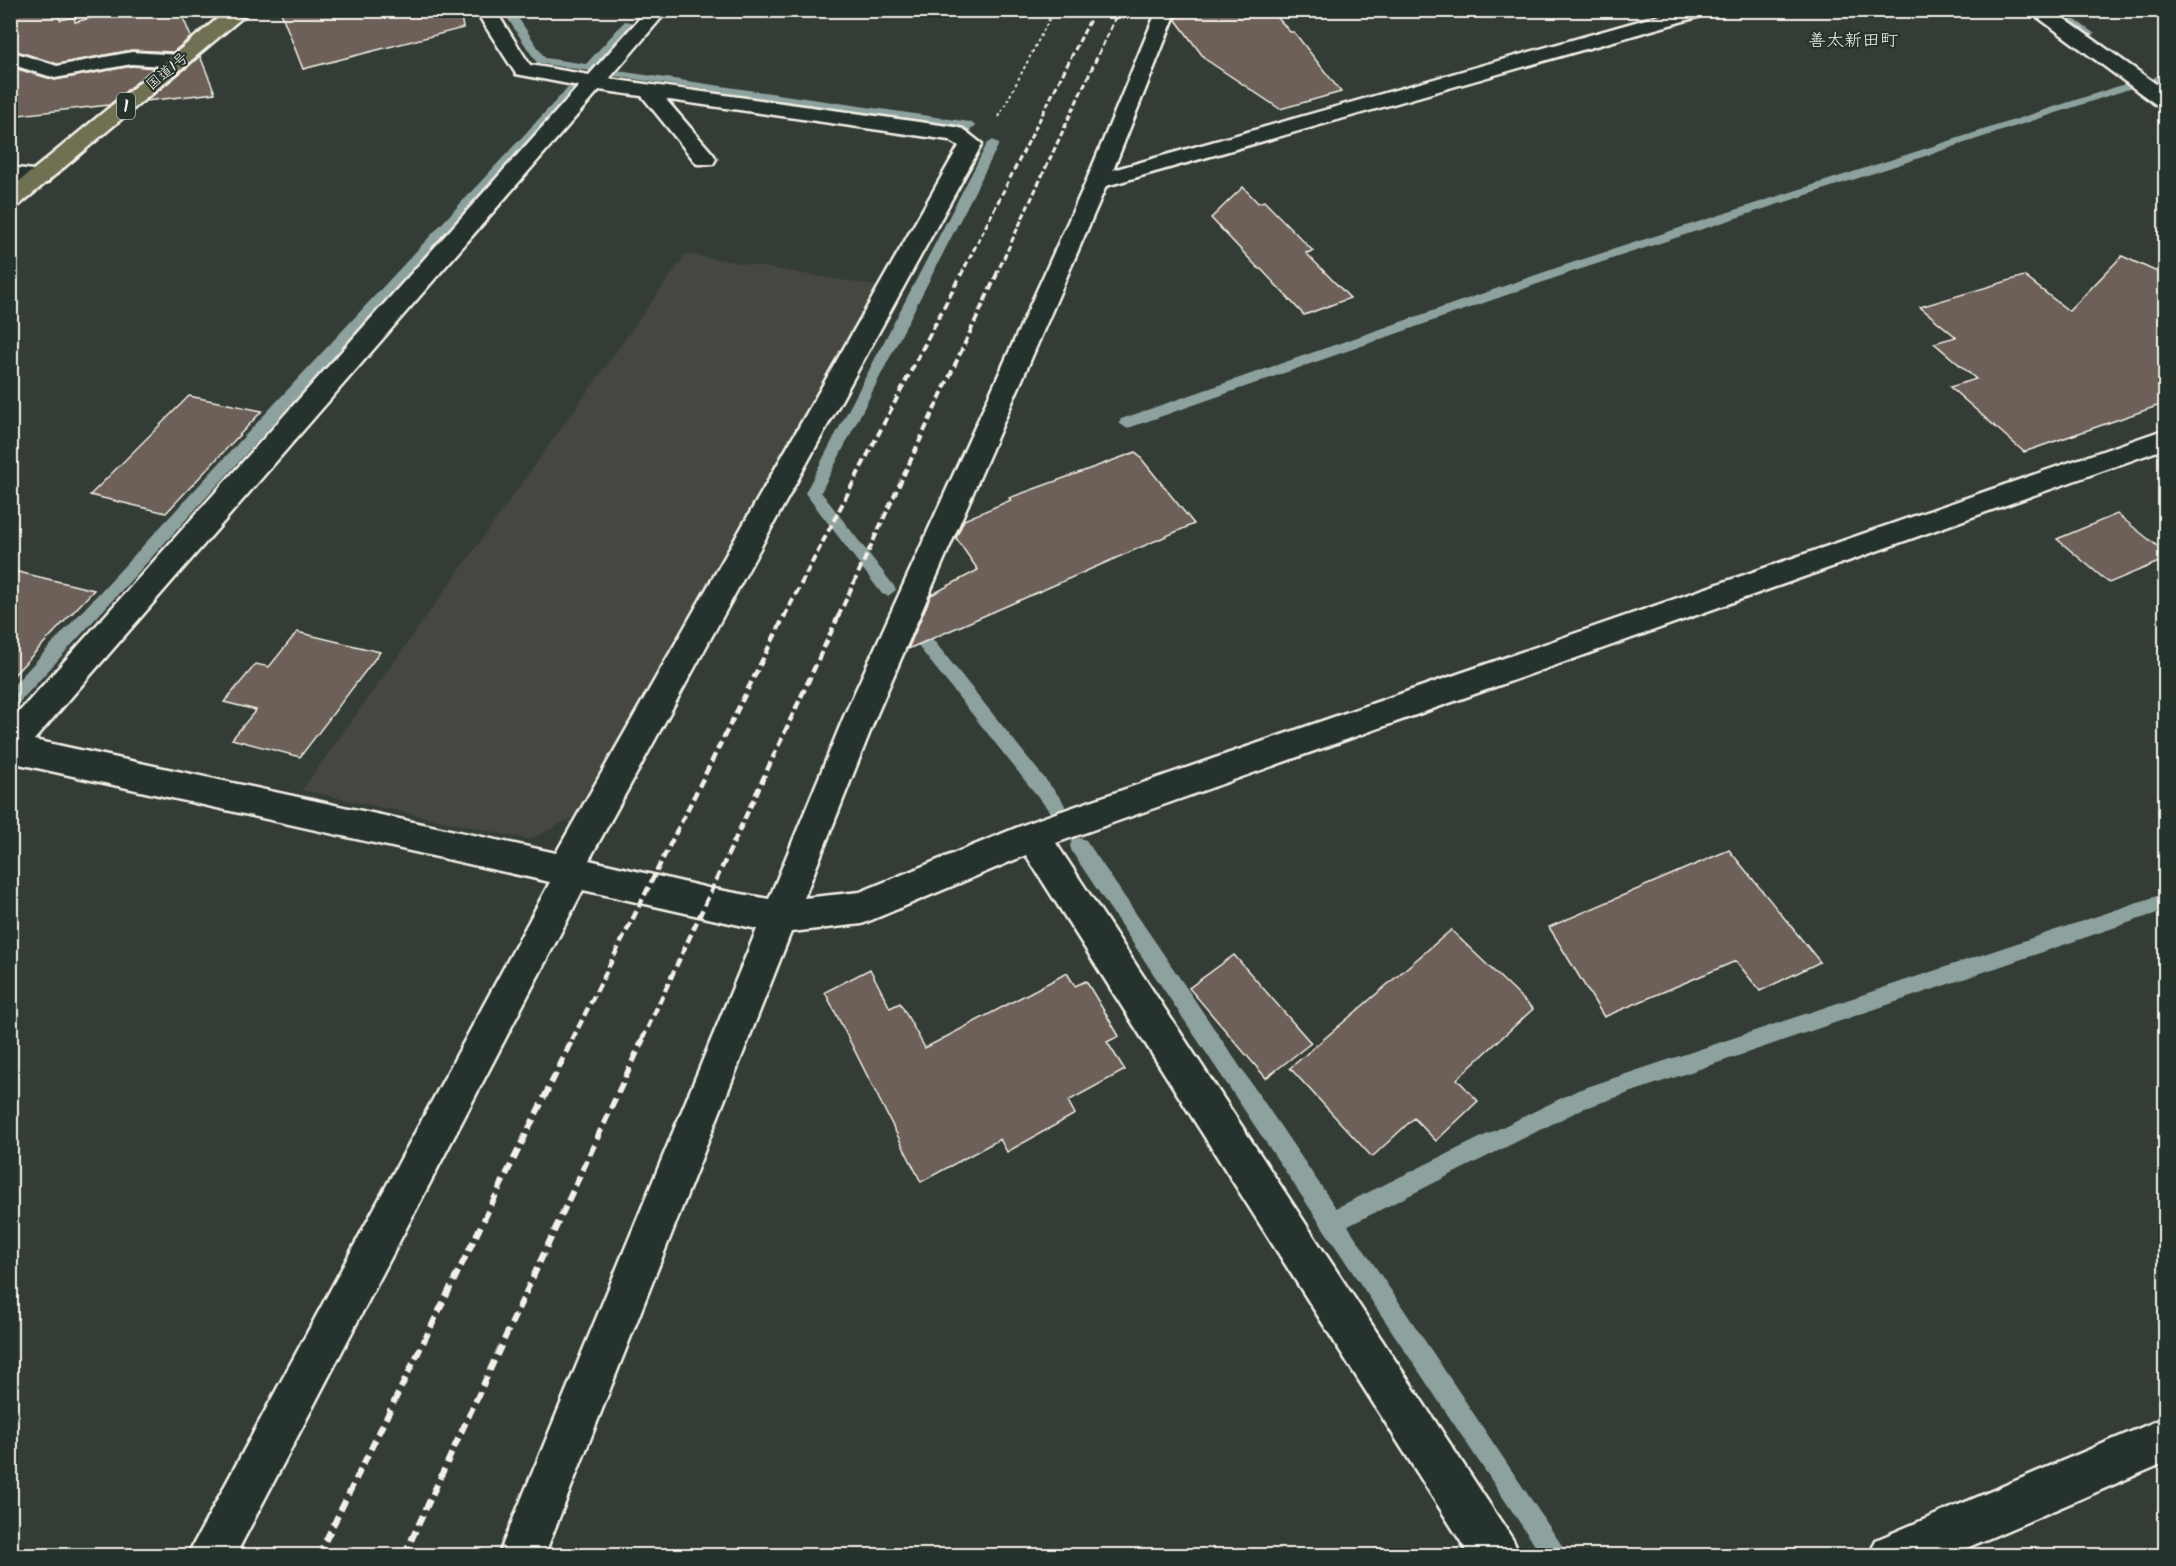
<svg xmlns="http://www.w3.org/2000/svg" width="2176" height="1566" font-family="Kalam,'Klee One',sans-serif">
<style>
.built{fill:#454740}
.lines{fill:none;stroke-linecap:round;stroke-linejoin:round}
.stream{fill:#8da29f;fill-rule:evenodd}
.building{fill:#6c6059;stroke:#f4f1e8;stroke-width:1.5}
.service-casing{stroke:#f4f1e8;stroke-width:5}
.minor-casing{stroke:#f4f1e8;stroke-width:5}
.trunk-casing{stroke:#f4f1e8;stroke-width:5}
.path{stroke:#f4f1e8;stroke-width:2;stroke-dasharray:3 3;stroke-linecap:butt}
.service{fill:#26332d;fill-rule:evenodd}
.minor{fill:#26332d;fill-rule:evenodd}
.trunk{fill:#706f52;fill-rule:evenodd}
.rail-far3{stroke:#f4f1e8;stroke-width:3;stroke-dasharray:6 3;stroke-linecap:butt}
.rail-far2{stroke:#f4f1e8;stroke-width:4;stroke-dasharray:8 4;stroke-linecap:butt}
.rail-far1{stroke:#f4f1e8;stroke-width:4.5;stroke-dasharray:9 4.5;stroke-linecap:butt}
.rail{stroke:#f4f1e8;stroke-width:6;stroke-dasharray:11 6;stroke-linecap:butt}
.labels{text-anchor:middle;stroke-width:4.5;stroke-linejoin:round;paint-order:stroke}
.far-street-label{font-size:15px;fill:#f4f1e8;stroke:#26332d}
.shield{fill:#26332d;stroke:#b6b8b0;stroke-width:1.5}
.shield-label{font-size:16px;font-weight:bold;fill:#f4f1e8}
.far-quarter-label{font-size:18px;fill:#f4f1e8;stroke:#26332d}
</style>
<rect width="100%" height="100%" fill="#343c36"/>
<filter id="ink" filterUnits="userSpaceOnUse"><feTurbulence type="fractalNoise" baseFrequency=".0167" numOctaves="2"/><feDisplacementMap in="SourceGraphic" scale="12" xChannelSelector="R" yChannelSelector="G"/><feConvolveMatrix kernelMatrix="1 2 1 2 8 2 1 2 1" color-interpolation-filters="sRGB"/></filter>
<g filter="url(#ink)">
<path class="built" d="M686,254L877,286L587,810L530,840L302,790Z"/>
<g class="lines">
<path class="stream" d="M502,10H513L545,58L586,64L625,21L634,23L597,66L602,69L596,72L537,63Z
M2055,11H2063L2095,34L2086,36L2055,15Z
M618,71L970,122L976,126L970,130L614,76V72Z
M2157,76L2166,79V87L2151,79Z
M573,82L583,84L16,706L10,708V689Z
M2125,84L2131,87L2129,89L1569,273L1131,427L1126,428L1119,423L1121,419L1559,267Z
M993,140L999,144L821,492L894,586L896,590L888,596L882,594L805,493L987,144Z
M920,629L926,631L1062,800L1065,806L1062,812L1056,814L1050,812L914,641L912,636L914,631Z
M1079,838L1086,840L1336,1208L1578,1090L2166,893V910L1582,1109L1348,1226L1569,1556H1542L1072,852L1070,846L1072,840Z"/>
</g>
<path class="building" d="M10,10H57L60,20L74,17L75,22L120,10H180L191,37L173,52L132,50L57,64L10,49Z
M280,10H460L463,28L303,69Z
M1213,10H1271L1290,32H1294L1341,92L1280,109L1205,59L1176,20L1177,17Z
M200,56L215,93L146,101L189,66Z
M132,66L154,68L109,105L10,116V67L55,80Z
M1243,187L1258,203L1264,201L1313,251L1306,253L1350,298L1304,315L1261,269H1259L1211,218Z
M2122,256L2166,276V403L2024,452L1950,387L1976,379L1934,343L1956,337L1920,307L2024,276L2069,311Z
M189,396L262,411L166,513L90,495Z
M1136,452L1194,524L908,649L931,595L978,570L956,538L964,520L1011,500L1009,498Z
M2117,514L2166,553V559L2109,583L2057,539Z
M10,570L94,590L10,679Z
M297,632L380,652L300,757L232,739L256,710L224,702L256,664L269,667Z
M1729,850L1820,962L1760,991L1736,961L1604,1017L1549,927Z
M1451,930L1533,1009L1457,1079L1478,1101L1436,1141L1414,1118L1372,1157L1290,1068Z
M1234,955L1311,1043L1266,1078L1189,988Z
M870,969L890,1008L900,1003L925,1048L1067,973L1075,986L1086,981L1119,1036L1107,1042L1125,1070L1068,1101L1075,1114L1007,1152L1000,1139L921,1182L825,992Z"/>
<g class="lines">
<defs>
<path id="service" d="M649,86L656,88L713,154L716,159L713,164H697L642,96L638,92L642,88Z"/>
<path id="minor" d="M475,10H495L530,65L589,75L647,10H668L609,79L955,127L963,129L982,144L589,860L708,888L769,899L845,714L1086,182L1157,10H1177L1113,170L1678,10H1711L1708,14L1106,186L877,714L804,898L860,892L1033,821L2166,429V448L1056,843L1513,1540L1520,1556H1470L1026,855L862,924L791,932L544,1556H498L757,929L583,890L235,1556H187L550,882L10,762V722L579,86L516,74ZM599,90L949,140L959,146L556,853L34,740Z
M2028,10H2052L2166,91V107L2158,106Z
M10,51L57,66L132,52L180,55L187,57L190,61L187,65L180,67L132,64L55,78L10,64Z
M10,167L48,172L51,177L48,182L40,184L10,181Z
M2166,1417V1462L1948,1556H1869L1876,1540Z"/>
<path id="trunk" d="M228,10H251L18,206L10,208V189Z"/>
</defs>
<use href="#service" class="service-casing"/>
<use href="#minor" class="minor-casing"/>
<use href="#trunk" class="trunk-casing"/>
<path class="path" d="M999,117L1054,10"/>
<use href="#service" class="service"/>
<use href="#minor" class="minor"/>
<use href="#trunk" class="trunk"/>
<path class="rail-far3" d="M961,275L1095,10
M996,275L1119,10"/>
<path class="rail-far2" d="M784,617L961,274
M838,617L997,274"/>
<path class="rail-far1" d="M572,1040L785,615
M642,1040L839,615"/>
<path class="rail" d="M318,1556L573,1039
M404,1556L643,1039"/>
</g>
</g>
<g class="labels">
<g class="far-street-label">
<text transform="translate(167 71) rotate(-40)" y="5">国道1号</text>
</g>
<rect class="shield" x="117" y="93" width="18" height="26" rx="4.5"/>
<g class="shield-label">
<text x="126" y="112">1</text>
</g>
<g class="far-quarter-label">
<text x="1853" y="46">善太新田町</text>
</g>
</g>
<rect width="2176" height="1566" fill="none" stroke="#26332d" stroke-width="36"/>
<rect x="18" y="18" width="2140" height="1530" fill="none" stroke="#f4f1e8" stroke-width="2" filter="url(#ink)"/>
</svg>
